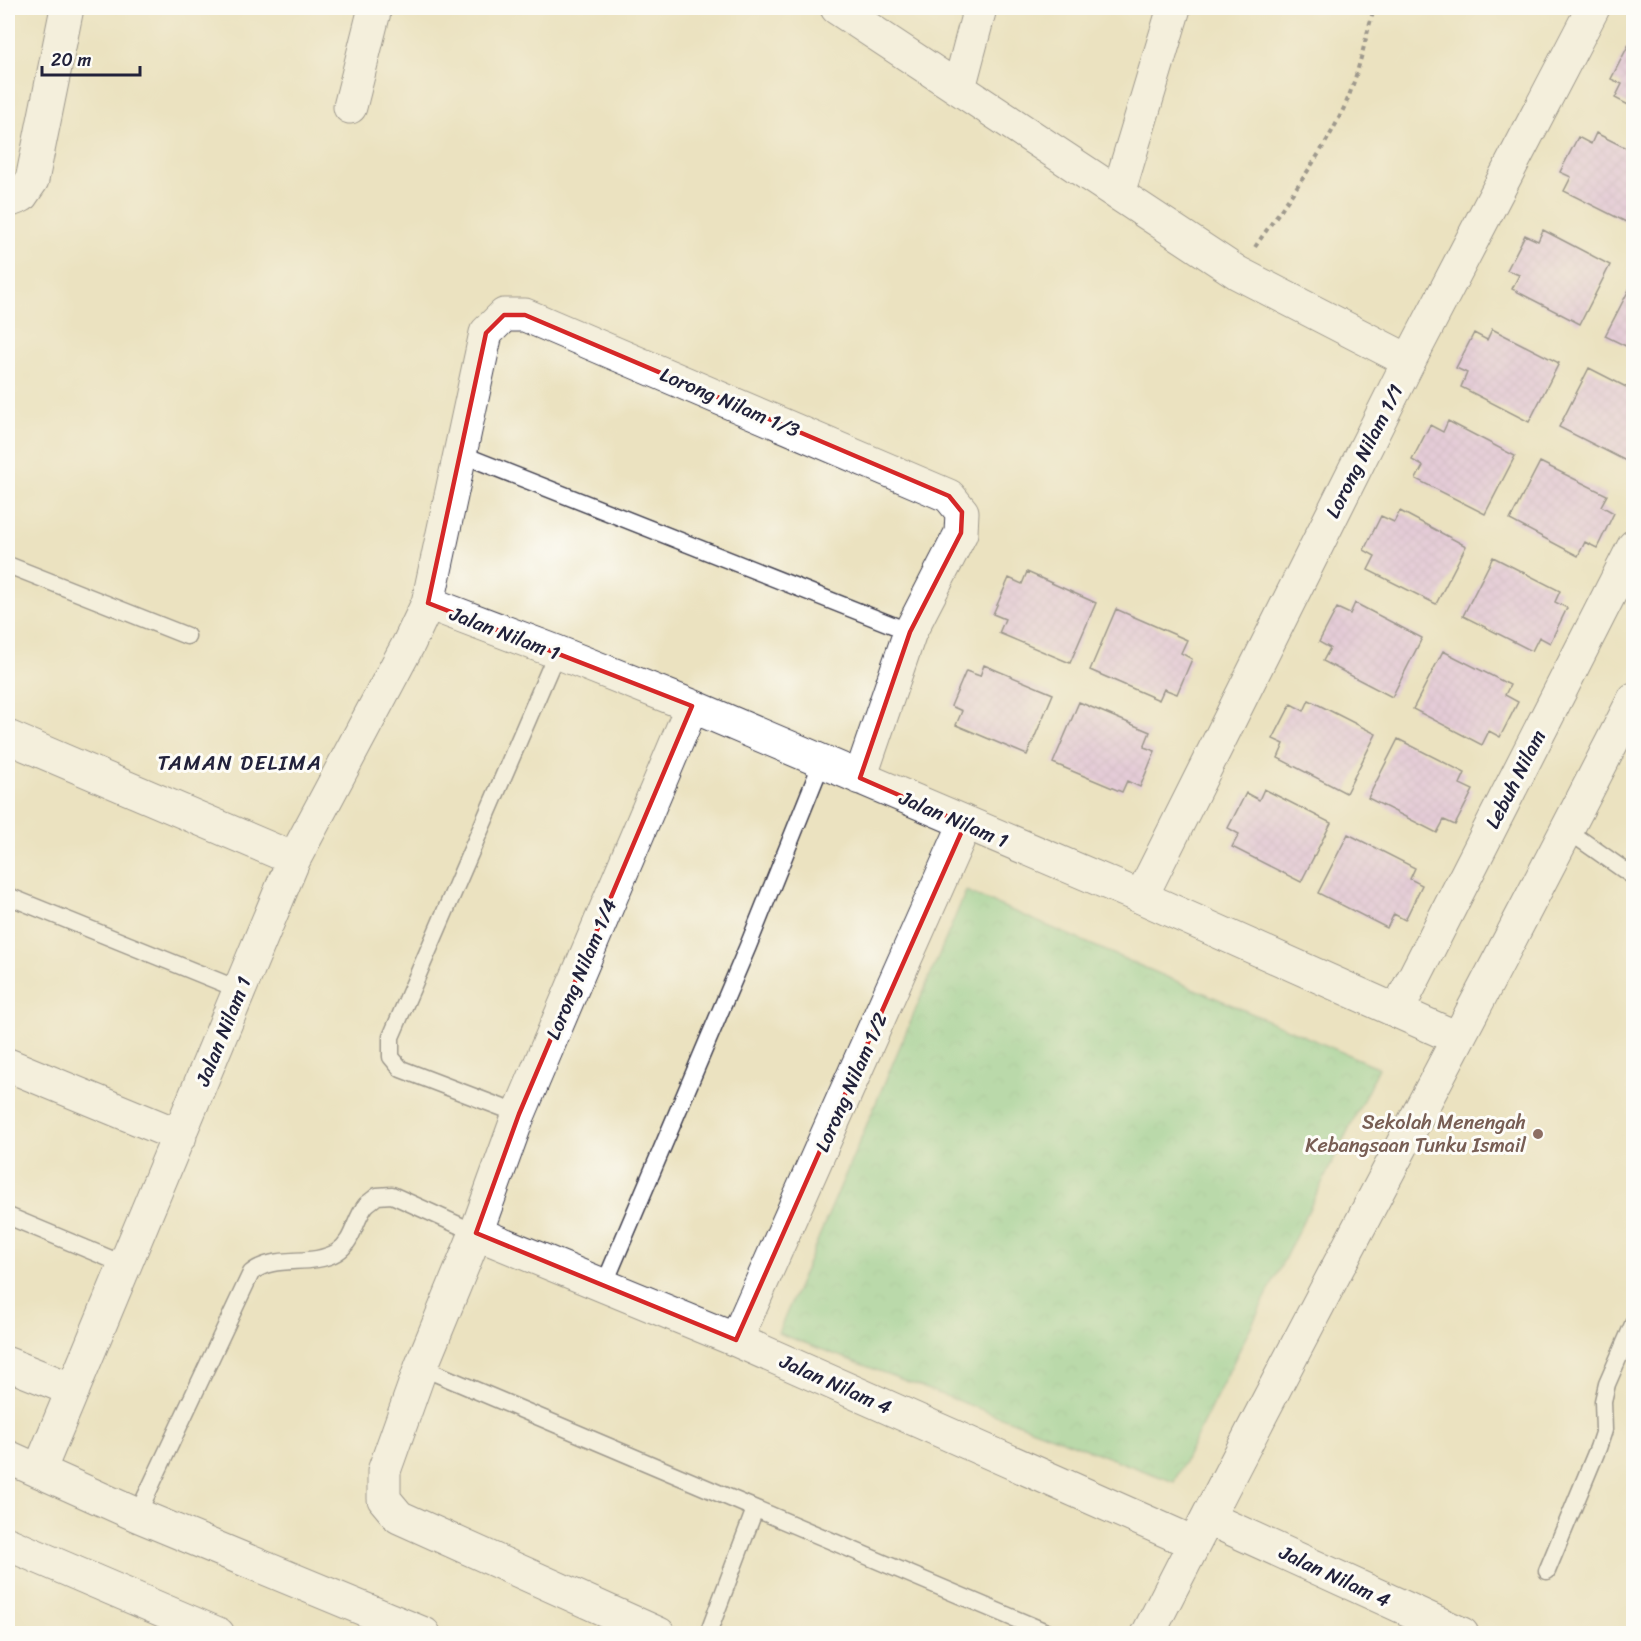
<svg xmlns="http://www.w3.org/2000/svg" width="1641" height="1641" font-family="Sriracha,sans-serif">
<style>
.park{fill:url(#park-crowns);stroke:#507866;stroke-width:1.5}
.building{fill:url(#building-cross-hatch)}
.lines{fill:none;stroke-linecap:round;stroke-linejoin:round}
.lane-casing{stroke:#403f4f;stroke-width:19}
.street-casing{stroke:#403f4f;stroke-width:35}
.path{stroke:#403f4f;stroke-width:4;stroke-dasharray:4.5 4.5;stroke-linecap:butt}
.lane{stroke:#fff;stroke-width:16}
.street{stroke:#fff;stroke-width:33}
.marked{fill:none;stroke:#d62828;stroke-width:4.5;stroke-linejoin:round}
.education-dot{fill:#8d6e63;stroke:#fdfcf7;stroke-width:2}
.labels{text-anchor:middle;stroke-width:6;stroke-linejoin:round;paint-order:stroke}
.street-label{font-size:20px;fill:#22223b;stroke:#fdfcf7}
.education-label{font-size:20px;fill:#785e54;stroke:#fdfcf7;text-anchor:end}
.neighbourhood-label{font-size:21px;letter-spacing:1.5px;fill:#22223b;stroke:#fdfcf7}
</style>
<defs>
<pattern id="park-crowns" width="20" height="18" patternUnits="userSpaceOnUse" patternTransform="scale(1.5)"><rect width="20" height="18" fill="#7ecf90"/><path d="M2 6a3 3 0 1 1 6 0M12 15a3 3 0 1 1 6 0" fill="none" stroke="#6db17d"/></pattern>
<pattern id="building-cross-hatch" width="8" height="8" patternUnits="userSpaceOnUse" patternTransform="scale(1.5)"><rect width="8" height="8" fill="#dcb0f4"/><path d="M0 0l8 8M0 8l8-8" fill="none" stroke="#bc97d2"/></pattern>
</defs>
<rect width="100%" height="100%" fill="#fdfcf7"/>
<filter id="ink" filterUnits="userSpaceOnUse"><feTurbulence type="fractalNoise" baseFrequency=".0167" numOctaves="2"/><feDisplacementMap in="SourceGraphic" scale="12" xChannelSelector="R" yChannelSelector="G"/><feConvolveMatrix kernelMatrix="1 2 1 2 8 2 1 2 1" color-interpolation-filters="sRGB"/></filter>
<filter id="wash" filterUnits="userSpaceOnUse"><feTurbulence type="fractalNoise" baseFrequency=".008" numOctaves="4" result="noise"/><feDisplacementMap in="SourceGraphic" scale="24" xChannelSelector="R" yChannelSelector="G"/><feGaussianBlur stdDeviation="1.35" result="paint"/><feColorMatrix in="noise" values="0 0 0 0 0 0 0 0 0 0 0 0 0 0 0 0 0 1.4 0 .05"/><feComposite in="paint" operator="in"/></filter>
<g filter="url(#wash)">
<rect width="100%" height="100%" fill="#ebe2c0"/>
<path class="park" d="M966,891L1379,1068L1174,1482L778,1333Z"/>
<g id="blocks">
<path class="building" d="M1629,44L1634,47V108L1615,98L1622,84L1611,79Z
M1596,133L1634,152V226L1564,191L1571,177L1560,172L1578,137L1591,144Z
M1543,230L1610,265L1580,324L1512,289L1519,275L1507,270L1525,235L1538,241Z
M1634,280V350L1605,336Z
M1492,329L1559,363L1529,422L1461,387L1467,373L1456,368L1474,333L1487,340Z
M1589,368L1634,391V451L1628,462L1559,427Z
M1448,421L1515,456L1485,514L1416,479L1423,466L1412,460L1430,425L1443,432Z
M1540,462L1607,495L1601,506L1614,513L1597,548L1585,542L1578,556L1510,520Z
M1400,511L1466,546L1436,604L1368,570L1375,556L1364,550L1381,516L1394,522Z
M1493,557L1560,591L1555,602L1567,608L1550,643L1539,637L1532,651L1463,616Z
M1027,572L1096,603L1070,663L999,633L1005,619L993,614L1009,578L1022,584Z
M1355,603L1422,638L1392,697L1323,661L1330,648L1319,642L1337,608L1350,614Z
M1116,609L1187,640L1181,653L1192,659L1177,694L1164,689L1159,700L1090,670Z
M1443,651L1510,685L1505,695L1518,702L1500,737L1489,731L1482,745L1413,709Z
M984,665L1053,694L1027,755L956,725L962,711L951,706L966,671L980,676Z
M1309,700L1376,734L1346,793L1278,758L1284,744L1273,739L1291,704L1304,711Z
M1079,702L1150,732L1144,747L1155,751L1140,787L1127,781L1122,792L1053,763Z
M1398,739L1465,773L1460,784L1473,790L1455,825L1444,820L1437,833L1368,798Z
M1264,789L1331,823L1301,882L1232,847L1239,834L1228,828L1246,793L1259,800Z
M1348,834L1415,868L1410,879L1422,885L1405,920L1394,914L1387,928L1318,893Z"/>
</g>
</g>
<g filter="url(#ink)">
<use href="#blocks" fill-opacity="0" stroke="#403f4f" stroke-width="1.5"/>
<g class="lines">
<defs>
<path id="lane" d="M461,454L910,632
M8,565L187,636
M1567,830L1634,877
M8,896L240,990
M519,1114L401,1069L391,1057V1037L557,652
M8,1216L125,1265
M604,1285L748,946L822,762
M421,1367L1051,1634
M137,1515L251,1273C275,1253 310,1268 337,1252C354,1241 354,1220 366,1205C369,1202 374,1199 377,1196L392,1195L476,1233
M1547,1571L1598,1448L1604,1430L1603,1401L1607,1384L1634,1322
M708,1634L755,1509"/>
<path id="street" d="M837,8L1238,273L1409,361
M959,88L980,8
M350,107L375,8
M1118,194L1174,8
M8,201L21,196L32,180L67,8
M428,603L557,652L692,706L1141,897L1457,1038
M8,737L294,859
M1141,897L1409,361L1593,8
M1397,1011L1634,546
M8,1065L180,1136
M476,1233L736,1340L1194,1543
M736,1340L965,824
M8,1364L73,1390
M8,1457L137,1515L424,1634
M39,1471L294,859L409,643L428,603L486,333L504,315H525L949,496L962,512L961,533L910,632L860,778
M1208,1518L1462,1634
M8,1544L218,1634
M659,1634L399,1517L384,1499V1471L421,1367L476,1233L519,1114L692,706
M1148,1634C1307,1320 1475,1012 1634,699"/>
</defs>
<use href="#lane" class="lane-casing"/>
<use href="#street" class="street-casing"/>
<path class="path" d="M1255,247C1284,204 1318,161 1341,114C1357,82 1364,43 1374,8"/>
<use href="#lane" class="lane"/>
<use href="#street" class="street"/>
</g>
</g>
<path d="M0 0H1641V1641H0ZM504,315H525L949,496L962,512L961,533L910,632L860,778L965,824L736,1340L476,1233L519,1114L692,706L428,603L486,333Z" fill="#ebe2c0" fill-opacity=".55" fill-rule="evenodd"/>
<path class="marked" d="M504,315H525L949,496L962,512L961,533L910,632L860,778L965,824L736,1340L476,1233L519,1114L692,706L428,603L486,333Z"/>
<circle class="education-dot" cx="1538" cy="1134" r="6"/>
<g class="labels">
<g class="street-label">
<text transform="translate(730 402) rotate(23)" y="7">Lorong Nilam 1/3</text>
<text transform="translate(1364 451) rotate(-63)" y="7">Lorong Nilam 1/1</text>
<text transform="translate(505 633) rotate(21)" y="7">Jalan Nilam 1</text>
<text transform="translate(1515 779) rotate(-63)" y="7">Lebuh Nilam</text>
<text transform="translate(954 819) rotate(23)" y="7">Jalan Nilam 1</text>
<text transform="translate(581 969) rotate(-67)" y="7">Lorong Nilam 1/4</text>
<text transform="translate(223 1031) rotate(-68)" y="7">Jalan Nilam 1</text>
<text transform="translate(851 1082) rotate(-66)" y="7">Lorong Nilam 1/2</text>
<text transform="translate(836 1384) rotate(24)" y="7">Jalan Nilam 4</text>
<text transform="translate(1335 1576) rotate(25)" y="7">Jalan Nilam 4</text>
</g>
<g class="education-label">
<text x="1526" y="1129">Sekolah Menengah<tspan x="1526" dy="23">Kebangsaan Tunku Ismail</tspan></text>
</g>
<g class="neighbourhood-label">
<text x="240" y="770">TAMAN DELIMA</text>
</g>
</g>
<rect width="1641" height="1641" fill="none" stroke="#fdfcf7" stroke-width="30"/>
<path d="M42 66v9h98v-9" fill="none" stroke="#22223b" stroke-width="3"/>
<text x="51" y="66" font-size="18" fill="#22223b" stroke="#fdfcf7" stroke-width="4.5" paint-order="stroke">20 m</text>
</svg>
